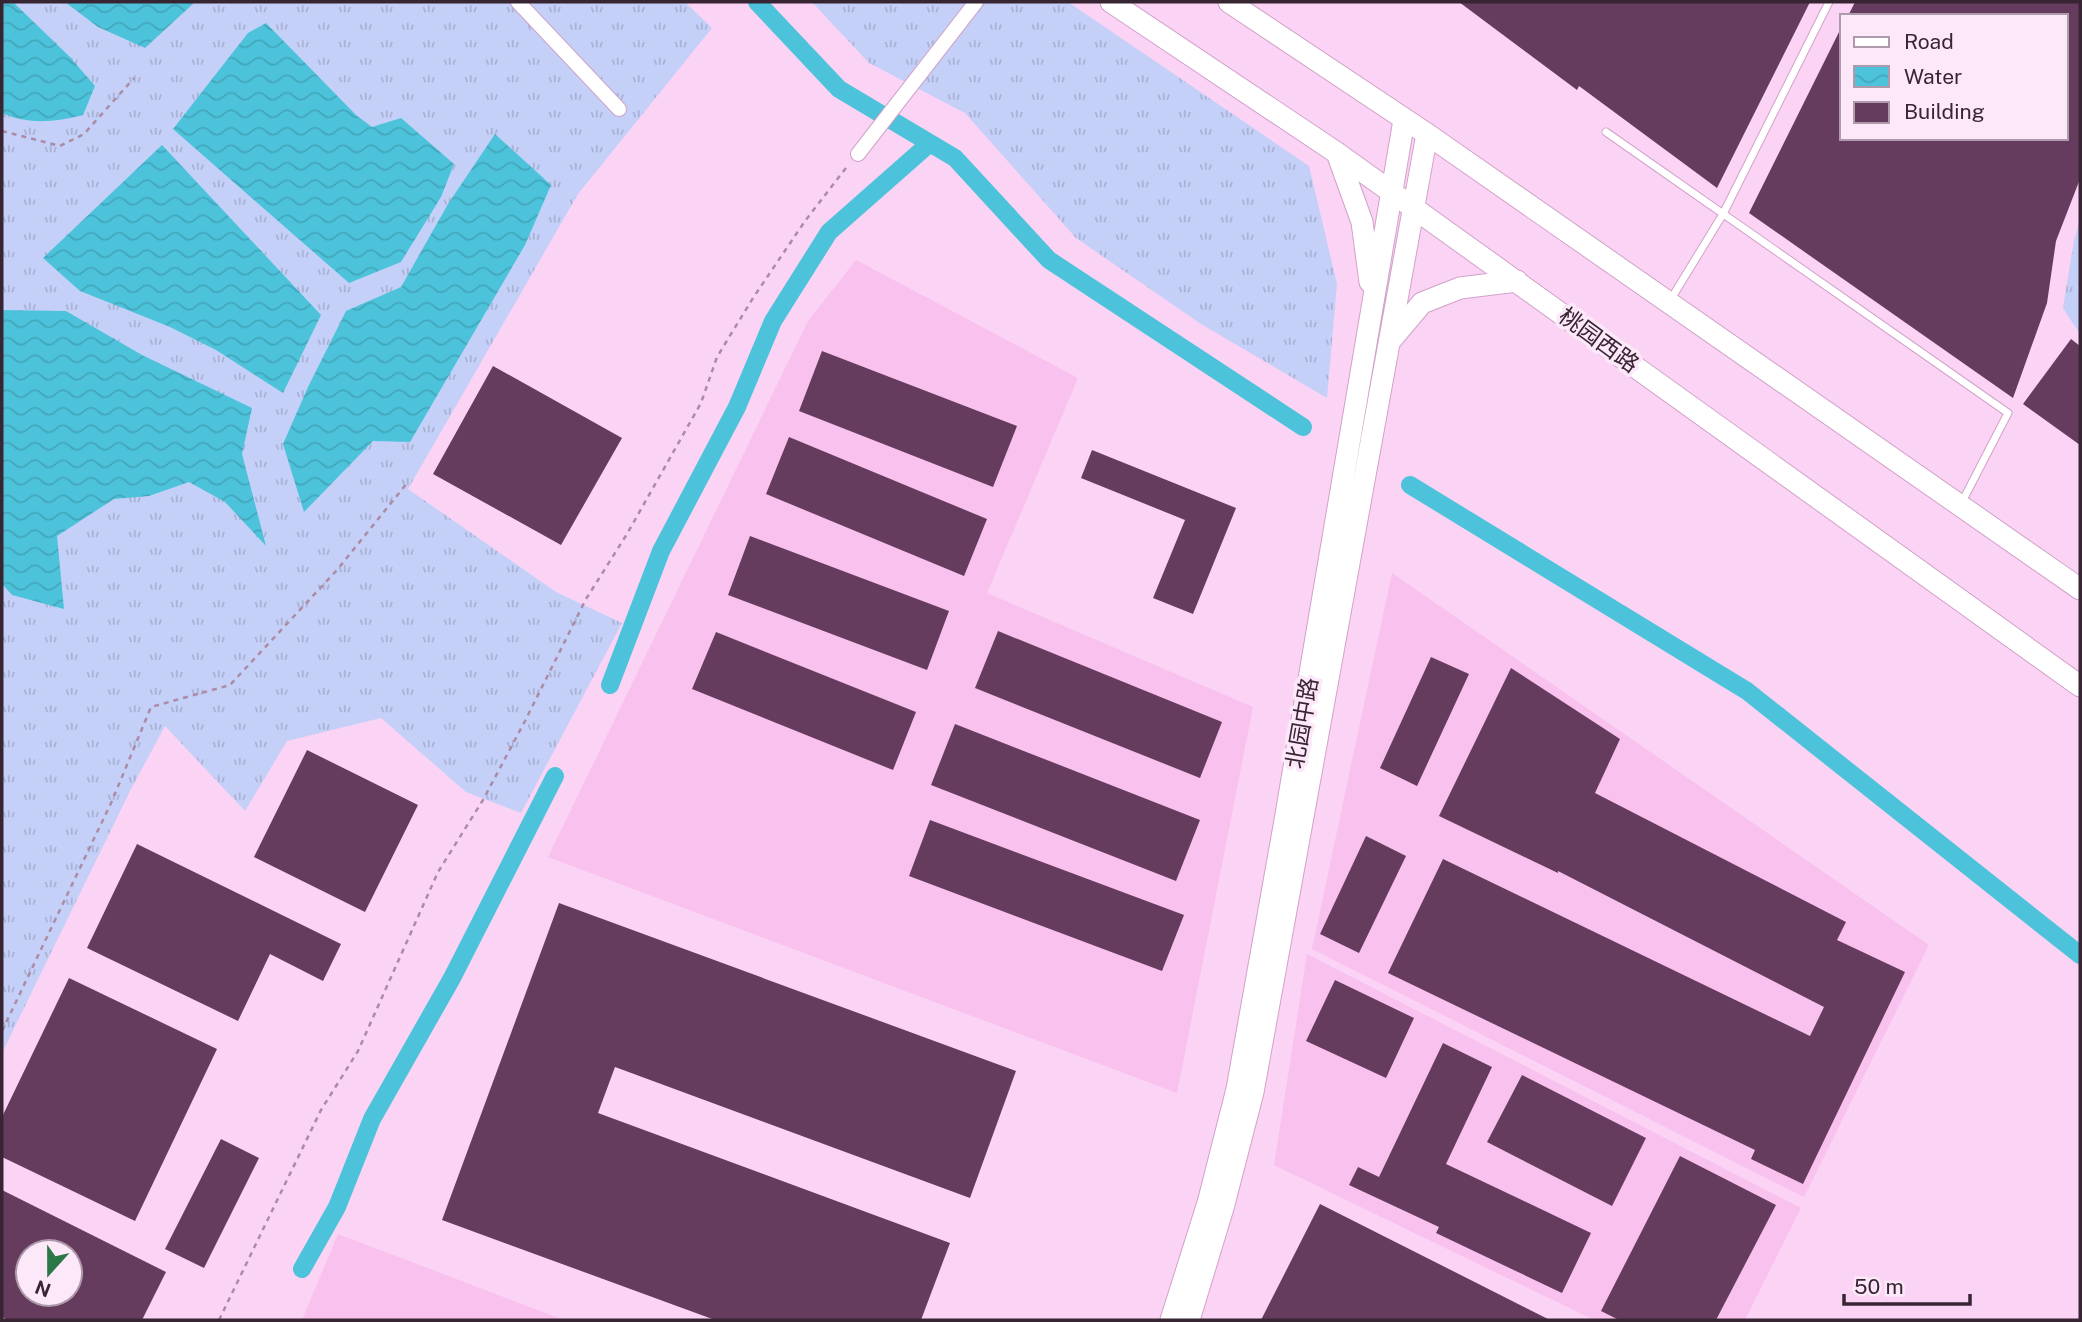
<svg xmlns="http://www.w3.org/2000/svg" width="2082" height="1322" font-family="'Public Sans','Noto Sans SC',sans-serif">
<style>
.built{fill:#f9c1ee}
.grass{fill:url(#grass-tufts)}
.water{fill:url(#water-waves)}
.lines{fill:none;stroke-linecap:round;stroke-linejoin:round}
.canal{stroke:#4cc3da;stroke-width:18}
.building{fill:#653c5e;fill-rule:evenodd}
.lane-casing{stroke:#d1a2c9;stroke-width:9}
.street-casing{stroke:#d1a2c9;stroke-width:16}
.secondary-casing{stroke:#d1a2c9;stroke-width:23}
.path{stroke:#ab8ba5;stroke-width:2.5;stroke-dasharray:5 5;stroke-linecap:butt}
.lane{stroke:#fff;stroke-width:7}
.street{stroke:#fff;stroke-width:14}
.secondary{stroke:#fff;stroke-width:21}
.labels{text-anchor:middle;stroke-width:7;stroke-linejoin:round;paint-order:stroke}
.street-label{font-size:23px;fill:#382534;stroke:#fce8f8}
</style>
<defs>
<pattern id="grass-tufts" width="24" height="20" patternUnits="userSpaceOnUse" patternTransform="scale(1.75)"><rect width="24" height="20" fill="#c4d0f8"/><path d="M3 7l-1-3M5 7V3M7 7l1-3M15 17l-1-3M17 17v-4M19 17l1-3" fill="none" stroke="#a9b2d5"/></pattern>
<pattern id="water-waves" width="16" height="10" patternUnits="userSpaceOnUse" patternTransform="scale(1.75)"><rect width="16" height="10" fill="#4cc3da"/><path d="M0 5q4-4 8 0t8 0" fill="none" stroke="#43a7bc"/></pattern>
</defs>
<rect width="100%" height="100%" fill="#fbd3f4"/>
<path class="built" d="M856,260L1078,378L987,593L1253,707L1177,1093L548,857L808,321Z
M1392,573L1929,945L1804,1197L1312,949Z
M1307,954L1801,1208L1745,1320H1594L1274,1165Z
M338,1234L564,1320H302Z"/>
<path class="grass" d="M2,2H685L712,28L578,194L408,489L556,592L622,623L521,813L466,792L381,718L287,741L245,811L165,726L130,791L2,1053Z
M812,2H1068L1309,166L1337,284L1327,398L1201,324L1076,238L965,113L869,63Z
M2080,219V334L2063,308L2074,241Z"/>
<path class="water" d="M2,2H13L70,57L95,86L83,115C55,122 29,125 2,113Z
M65,2H195L145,48L98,27Z
M266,23L356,115L372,127L401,118L454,164L441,197L401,262L349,283L173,129L248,33Z
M495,134L551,185L525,245L410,442L373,441L304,512L283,444L308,387L346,311L401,287L448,204Z
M162,145L321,315L283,393L216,350L170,327L80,291L43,258Z
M2,310L66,311L142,355L252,408L242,454L266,546L225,502L189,482L149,496L114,499L57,536L64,609L12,595L2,584Z"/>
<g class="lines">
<path class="canal" d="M757,2L839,89L955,158L1049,260L1303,427
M1410,485L1747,691L2080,955
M610,685L661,551L737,407L773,321L829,232L930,143
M302,1269L337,1207L372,1119L452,978L555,776"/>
</g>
<path class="building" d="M1459,2H1810L1717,188L1579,86L1577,90Z
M1855,2H2080V179L2056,241L2047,303L2013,398L1749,213L1842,26V138H2066V16H1848Z
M2071,339L2080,346V445L2023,404Z
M822,351L1017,426L993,487L799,411Z
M493,366L622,438L561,545L433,474Z
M789,437L987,519L964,576L766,494Z
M1092,450L1236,508L1193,614L1153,598L1185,520L1081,478Z
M750,536L949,611L927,670L728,595Z
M998,631L1222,722L1200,778L975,688Z
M716,632L916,712L893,770L692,689Z
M1431,657L1469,674L1417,786L1380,768Z
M1511,668L1620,739L1595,793L1846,922L1837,940L1905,972L1803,1184L1751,1159L1755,1150L1388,973L1443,859L1810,1036L1824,1007L1558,871V873L1439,816Z
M955,724L1200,820L1176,881L931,785Z
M307,750L418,805L365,912L254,857Z
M930,820L1184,915L1162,971L909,876Z
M1366,836L1406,856L1359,953L1320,934Z
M137,844L341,944L323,981L270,954L238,1021L87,948Z
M559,903L1016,1071L970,1198L615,1067L598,1113L950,1243L921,1320H715L442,1220Z
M69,978L217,1049L135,1221L2,1157V1117Z
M1335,980L1414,1018L1386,1078L1306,1041Z
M1443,1043L1492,1067L1446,1164L1591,1233L1562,1293L1436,1233L1439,1227L1349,1185L1358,1167L1379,1177Z
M1522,1075L1646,1138L1612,1206L1487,1142Z
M221,1139L259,1158L204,1268L165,1249Z
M1680,1156L1776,1205L1716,1320H1619L1601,1311Z
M2,1190L166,1272L142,1320H8L2,1317ZM28,1252H70V1294H28Z
M1320,1204L1550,1320H1261Z"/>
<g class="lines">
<defs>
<path id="lane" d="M1606,132L2008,413L1962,502
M1671,299L1723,214L1829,2"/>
<path id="street" d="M518,2L619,109
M858,154L976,2"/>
<path id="secondary" d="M1111,2L1337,153L2080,686
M1229,2L1427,134L2080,589
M1337,153L1362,222L1370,282
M1390,341L1422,303L1460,288L1517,281
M1171,1320L1208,1203L1237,1089L1284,826L1404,120
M1189,1320L1223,1208L1253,1092L1427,134"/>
</defs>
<use href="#lane" class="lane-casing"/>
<use href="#street" class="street-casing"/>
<use href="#secondary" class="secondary-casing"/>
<path class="path" d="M2,131L60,146L84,134L134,78
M2,1031L112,801L151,707L230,685L337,570L408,482
M219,1320L321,1110L358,1051L438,872L483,800L525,721L586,599L627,534L701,403L717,357L753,298L805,221L849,164"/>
<use href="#lane" class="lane"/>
<use href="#street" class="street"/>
<use href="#secondary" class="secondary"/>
</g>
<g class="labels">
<g class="street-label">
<text transform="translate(1599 340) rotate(36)" y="8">桃园西路</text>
<text transform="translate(1302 723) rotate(-80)" y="8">北园中路</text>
</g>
</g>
<rect width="2082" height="1322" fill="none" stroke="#382534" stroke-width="7"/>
<rect x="1840" y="14" width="228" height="126" fill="#fce8f8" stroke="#ae9aaa" stroke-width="2"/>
<rect x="1854" y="37" width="35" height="10" fill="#ffffff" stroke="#ae9aaa" stroke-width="2"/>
<text x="1904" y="49" font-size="21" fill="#382534">Road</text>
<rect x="1854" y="66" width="35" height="21" fill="url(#water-waves)" stroke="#ae9aaa" stroke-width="2"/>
<text x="1904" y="84" font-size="21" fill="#382534">Water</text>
<rect x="1854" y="102" width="35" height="21" fill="#653c5e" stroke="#ae9aaa" stroke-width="2"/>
<text x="1904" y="119" font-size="21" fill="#382534">Building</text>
<g transform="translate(49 1273) rotate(201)"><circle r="33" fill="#fce8f8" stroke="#ae9aaa" stroke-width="2"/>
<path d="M0-5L12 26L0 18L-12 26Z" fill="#2a7747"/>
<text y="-10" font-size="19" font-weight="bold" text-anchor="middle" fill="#382534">N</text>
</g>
<path d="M1844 1294v10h126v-10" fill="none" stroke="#382534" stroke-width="3.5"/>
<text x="1854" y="1294" font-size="21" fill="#382534" stroke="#fce8f8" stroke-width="5" paint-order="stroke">50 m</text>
</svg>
